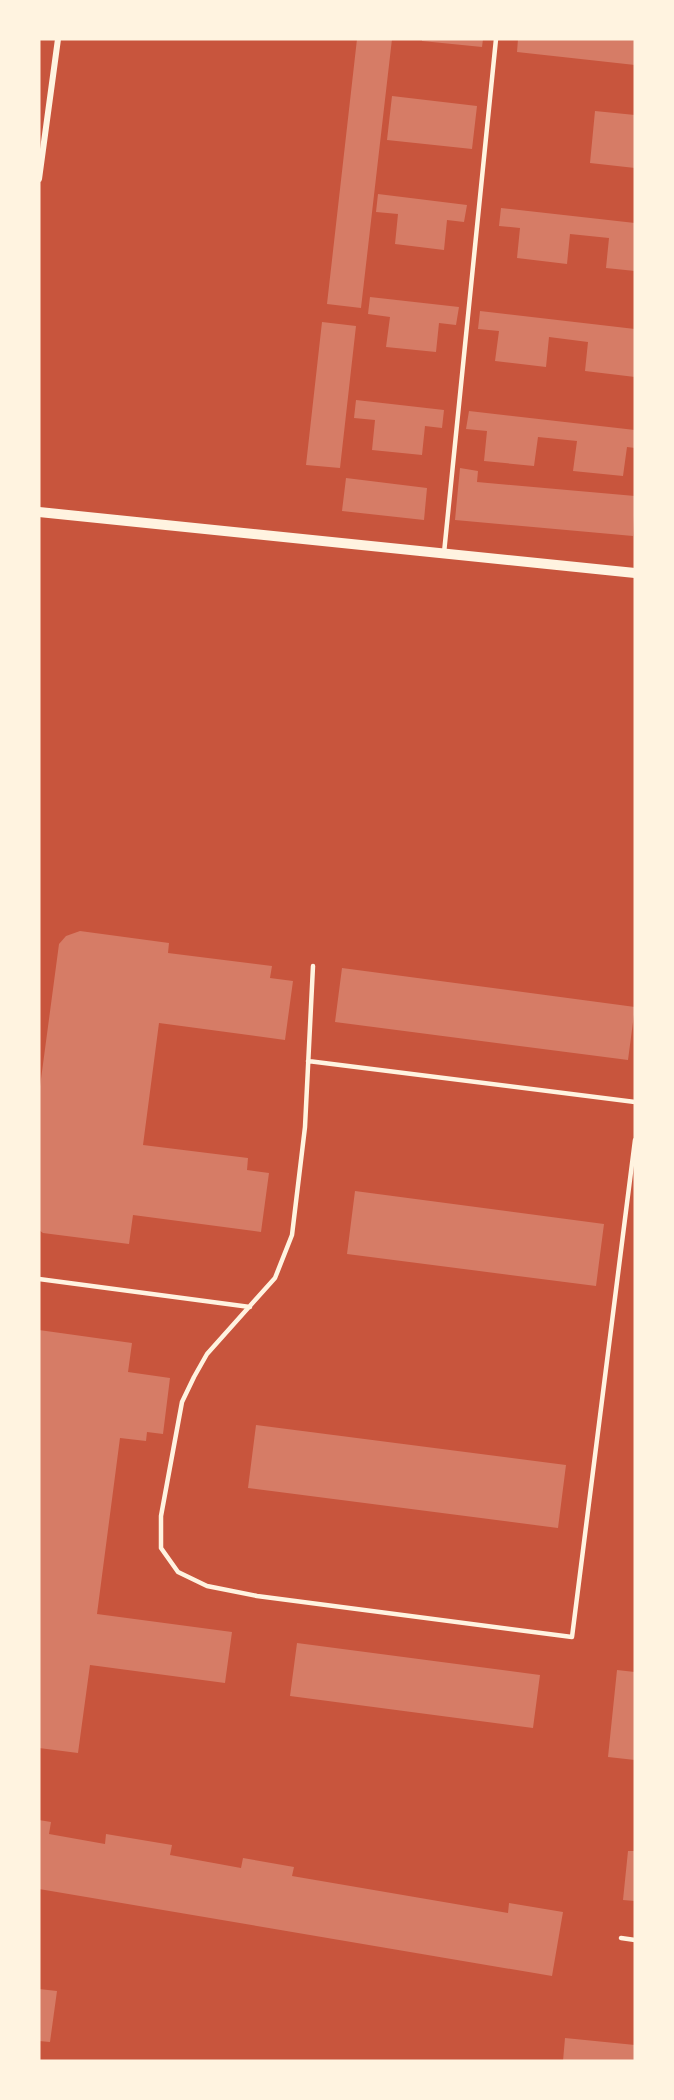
<svg xmlns="http://www.w3.org/2000/svg" width="674" height="2100" font-family="Montserrat,sans-serif">
<style>
.building{fill:#d67c66}
.lines{fill:none;stroke-linecap:round;stroke-linejoin:round}
.service{stroke:#fff3e0;stroke-width:4.5}
.minor{stroke:#fff3e0;stroke-width:6}
.tertiary{stroke:#fff3e0;stroke-width:10}
</style>
<rect width="100%" height="100%" fill="#c8553d"/>
<path class="building" d="M357,39H392L361,308L327,304Z
M422,39H483L482,47L422,41Z
M518,39H635V65L517,52Z
M392,96L477,106L472,149L387,140Z
M595,111L635,115V168L590,163Z
M378,194L467,205L464,222L447,220L444,250L395,244L398,214L376,212Z
M501,208L635,223V271L606,268L609,238L570,234L567,264L517,258L520,228L499,226Z
M370,297L459,307L456,325L439,323L436,352L386,347L390,317L368,314Z
M480,311L635,329V377L585,371L588,342L549,337L546,367L495,361L499,331L478,329Z
M322,322L356,326L340,468L306,465Z
M356,400L444,410L442,428L425,426L422,455L372,450L375,420L354,418Z
M469,411L635,430V448L627,447L623,476L573,471L577,441L538,437L534,466L484,461L487,431L466,429Z
M460,468L478,471L477,482L635,496L633,536L455,520Z
M346,478L427,488L424,520L342,511Z
M80,931L169,943L168,953L272,966L270,978L293,981L285,1040L159,1023L143,1145L248,1158L247,1170L269,1173L261,1232L133,1215L129,1244L43,1233L39,1230V1094L59,944L66,936Z
M342,968L635,1007L628,1060L335,1022Z
M355,1191L604,1224L596,1286L347,1254Z
M39,1330L132,1343L128,1372L170,1378L163,1434L147,1432L146,1441L120,1438L97,1614L232,1632L225,1683L90,1665L78,1753L39,1748Z
M256,1425L566,1465L558,1528L248,1488Z
M297,1643L540,1675L533,1728L290,1696Z
M617,1670L635,1672V1760L608,1757Z
M39,1820L51,1822L49,1834L105,1844L106,1834L172,1845L170,1855L241,1868L243,1858L294,1867L292,1876L508,1913L509,1903L563,1912L552,1976L39,1889Z
M628,1851H635V1901L623,1900Z
M39,1989L57,1991L50,2042L39,2041Z
M565,2038L635,2045V2061H563Z"/>
<g class="lines">
<path class="service" d="M444,553L496,39
M313,966L305,1127L292,1235L275,1278L207,1354L194,1377L182,1402L161,1516V1548L178,1572L207,1586L257,1596L572,1637L635,1140
M308,1061L635,1102
M39,1279L250,1307
M621,1938L635,1940"/>
<path class="minor" d="M39,179L58,39"/>
<path class="tertiary" d="M39,512L635,573"/>
</g>
<rect width="674" height="2100" fill="none" stroke="#fff3e0" stroke-width="81"/>
</svg>
